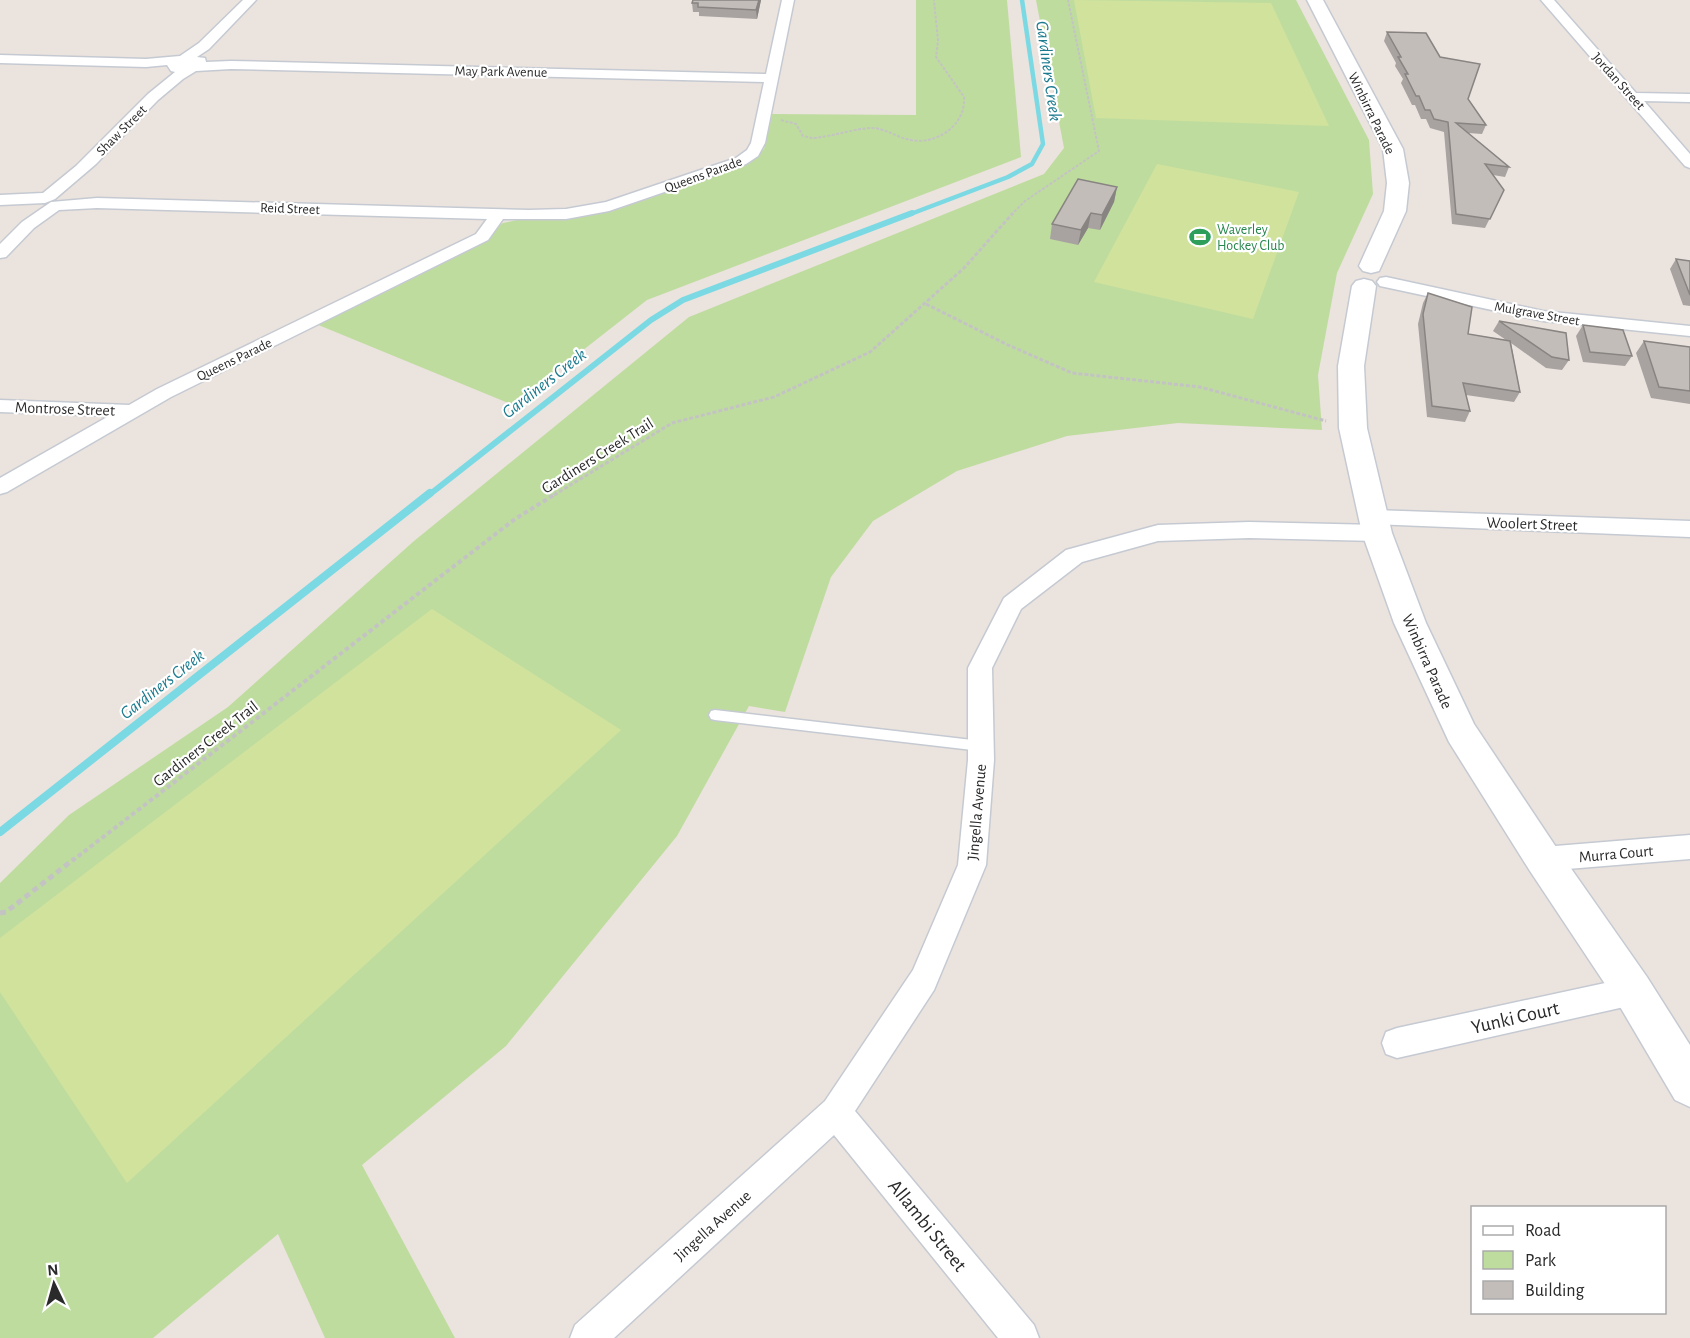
<svg xmlns="http://www.w3.org/2000/svg" width="1690" height="1338" font-family="'Alegreya Sans',sans-serif">
<style>
.green{fill:#bfdc9f}
.pitch{fill:#d1e29c}
.lines{fill:none;stroke-linecap:round;stroke-linejoin:round}
.stream-far2{stroke:#7bd9e3;stroke-width:4.5}
.stream-far1{stroke:#7bd9e3;stroke-width:6}
.stream{stroke:#7bd9e3;stroke-width:8}
.lane-casing{stroke:#c5cad2;stroke-width:3}
.street-casing{stroke:#c5cad2;stroke-width:3}
.secondary-casing{stroke:#c5cad2;stroke-width:3}
.path-far3{stroke:#c3c3c3;stroke-width:2;stroke-dasharray:3 1.5;stroke-linecap:butt}
.path-far2{stroke:#c3c3c3;stroke-width:3;stroke-dasharray:4 2;stroke-linecap:butt}
.path-far1{stroke:#c3c3c3;stroke-width:4;stroke-dasharray:4.5 3;stroke-linecap:butt}
.path{stroke:#c3c3c3;stroke-width:5;stroke-dasharray:6 4;stroke-linecap:butt}
.lane{fill:#fff;fill-rule:evenodd}
.street{fill:#fff;fill-rule:evenodd}
.secondary{fill:#fff;fill-rule:evenodd}
.wall{fill:#a8a3a0}
.shaded-wall{fill:#888482}
.building{fill:#c3bdba;stroke:#888482;stroke-width:1.5}
.labels{text-anchor:middle;stroke-width:4.5;stroke-linejoin:round;paint-order:stroke}
.far-street-label{font-size:14px;fill:#2a2a2a;stroke:#fff}
.far-leisure-label{font-size:14px;fill:#27864d;stroke:#fff;text-anchor:start}
.street-label{font-size:16px;fill:#2a2a2a;stroke:#fff}
.water-label{font-size:18px;font-style:italic;fill:#1b7a8e;stroke:#fff}
.near-street-label{font-size:20px;fill:#2a2a2a;stroke:#fff}
</style>
<rect width="100%" height="100%" fill="#ebe3de"/>
<path class="green" d="M916,0H1007L1021,157L647,300L513,405L316,324L503,223L517,220H564L604,212L750,163L764,149L772,114L916,115Z
M1036,0H1296L1369,140L1373,194L1337,273L1318,375L1322,430L1178,423L1067,436L957,471L873,521L831,577L785,712L749,706L677,836L506,1046L362,1165L455,1338H325L278,1234L153,1338H0V883L69,815L228,707L414,541L689,317L1044,174L1064,148Z"/>
<path class="pitch" d="M1074,0L1271,3L1329,126L1096,118Z
M1157,164L1299,192L1253,319L1094,282Z
M432,609L621,730L127,1183L0,992V938Z"/>
<g class="lines">
<path class="stream-far2" d="M908,215L1008,177L1032,164L1043,144L1022,0"/>
<path class="stream-far1" d="M429,495L651,320L683,300L912,213"/>
<path class="stream" d="M0,832L430,493"/>
<defs>
<path id="lane" d="M715,710L981,741L985,742L987,746L985,750L981,751L715,720L711,719L709,715L711,711Z"/>
<path id="street" d="M243,0H256L209,49L197,57L205,58L206,62L231,61L766,74L782,0H794L765,143L758,156L746,164L609,211L566,219H503L488,240L171,397L7,492L0,494V478L109,416L0,412V400L129,405L157,389L476,234L487,219L97,208L59,210L34,228L6,257L0,258V244L22,222L51,202L97,198L529,210L566,209L606,202L736,158L747,150L751,143L764,82L231,69L196,71L183,79L158,100L96,164L55,199L45,203L0,205V195L43,193L76,166L148,94L175,72L171,71L167,65L146,67L0,63V55L146,59L180,56L199,43Z
M1541,0H1554L1636,93L1690,94V102L1644,101L1690,154V168L1685,166Z
M1386,277L1543,311L1690,326V336L1543,321L1380,286L1377,282L1380,278Z
M1373,510L1690,521V537L1373,524L1365,522L1362,517L1365,512Z
M1249,522L1377,525L1385,528L1388,533L1385,538L1377,541L1249,538L1158,541L1082,562L1021,609L992,668L994,760L986,865L934,990L855,1111L1034,1325L1039,1338H998L834,1135L614,1338H570L575,1325L825,1101L913,970L958,865L968,760V668L1004,598L1066,550L1158,525Z
M1690,835V859L1543,871L1533,868L1529,859L1533,850L1543,847Z
M1633,977L1643,981L1648,991L1643,1001L1633,1005L1397,1058L1386,1054L1382,1043L1386,1032L1397,1028Z"/>
<path id="secondary" d="M1307,0H1323L1403,149L1409,183L1406,211L1379,271L1371,273L1363,271L1359,266L1384,211L1387,183L1383,149Z
M1364,279L1372,281L1376,286L1364,366L1367,428L1392,533L1426,623L1474,724L1556,847L1647,977L1690,1045V1107L1675,1100L1619,1005L1530,871L1449,742L1394,623L1362,533L1339,428L1338,366L1352,286L1356,281Z"/>
</defs>
<use href="#lane" class="lane-casing"/>
<use href="#street" class="street-casing"/>
<use href="#secondary" class="secondary-casing"/>
<path class="path-far3" d="M781,120L796,124L803,136L812,138C832,137 851,129 871,128C886,128 897,138 911,140C937,145 966,125 964,97L936,57L938,41L934,0
M1011,215L1025,201L1099,151L1068,0"/>
<path class="path-far2" d="M926,304L1008,345L1072,373L1200,387L1326,421
M554,495L672,423L774,397L870,352L964,268L1013,213"/>
<path class="path-far1" d="M72,861L515,519L557,493"/>
<path class="path" d="M0,913L6,912L74,859"/>
<use href="#lane" class="lane"/>
<use href="#street" class="street"/>
<use href="#secondary" class="secondary"/>
</g>
<path class="wall" d="M761,0L757,19L699,16V12H693L692,3Z
M1387,32L1440,57L1486,125L1482,134L1468,133L1509,167L1505,177L1493,175L1504,190L1485,228L1452,224L1444,132L1430,128L1426,119H1421L1415,105H1412L1401,83L1403,79L1395,66L1396,63L1384,41Z
M1117,187L1114,202L1100,230L1088,228L1078,245L1050,239L1052,224Z
M1676,259L1690,261V306L1683,305L1670,269Z
M1428,293L1468,334L1506,340L1493,331L1499,321L1569,360L1562,370L1546,368L1511,343L1520,392L1514,402L1466,395L1470,411L1465,422L1427,417L1418,324L1423,303Z
M1583,325L1632,356L1625,366L1583,362L1576,336Z
M1644,341L1690,347V404L1651,398L1636,353Z"/>
<path class="shaded-wall" d="M759,0H761L757,19L756,10Z
M1117,187L1114,202L1100,230L1102,215Z
M1091,213L1088,228L1078,245L1081,230Z"/>
<path class="building" d="M693,0H759L756,10L698,7V3H692Z
M1387,32L1426,33L1440,57L1480,64L1468,99L1486,125L1456,123L1509,167L1485,164L1504,190L1490,219L1456,214L1448,122L1434,119L1430,110H1425L1419,96H1416L1405,74H1408L1398,57H1401Z
M1078,179L1117,187L1102,215L1091,213L1081,230L1052,224Z
M1676,259L1690,261V295Z
M1428,293L1472,307L1468,334L1510,341L1520,392L1463,383L1470,411L1432,406L1423,314Z
M1499,321L1566,333L1569,360L1552,357Z
M1583,325L1623,330L1632,356L1590,352Z
M1644,341L1690,347V391L1659,387Z"/>
<defs>
<symbol id="stadium-bare" viewBox="-9 -9 18 18"><path d="M0-5a6.5 5 0 1 0 0 10a6.5 5 0 1 0 0-10ZM-3.5-1.8h7v3.6h-7Z" fill="#2e9e5b" stroke="#fff" stroke-width="2.5" paint-order="stroke"/></symbol>
</defs>
<g fill-rule="evenodd">
<use href="#stadium-bare" x="1185" y="222" width="30" height="30"/>
</g>
<g class="labels">
<g class="far-street-label">
<text transform="translate(501 71) rotate(1)" y="5">May Park Avenue</text>
<text transform="translate(1619 81) rotate(48)" y="5">Jordan Street</text>
<text transform="translate(1372 113) rotate(64)" y="5">Winbirra Parade</text>
<text transform="translate(121 130) rotate(-45)" y="5">Shaw Street</text>
<text transform="translate(703 174) rotate(-20)" y="5">Queens Parade</text>
<text transform="translate(290 208) rotate(2)" y="5">Reid Street</text>
<text transform="translate(1537 313) rotate(10)" y="5">Mulgrave Street</text>
<text transform="translate(234 359) rotate(-26)" y="5">Queens Parade</text>
</g>
<g class="far-leisure-label">
<text x="1217" y="234">Waverley<tspan x="1217" dy="16">Hockey Club</tspan></text>
</g>
<g class="street-label">
<text transform="translate(65 408) rotate(2)" y="6">Montrose Street</text>
<text transform="translate(597 455) rotate(-32)" y="6">Gardiners Creek Trail</text>
<text transform="translate(1532 523) rotate(2)" y="6">Woolert Street</text>
<text transform="translate(1428 661) rotate(66)" y="6">Winbirra Parade</text>
<text transform="translate(205 743) rotate(-38)" y="6">Gardiners Creek Trail</text>
<text transform="translate(976 812) rotate(-85)" y="6">Jingella Avenue</text>
<text transform="translate(1616 853) rotate(-5)" y="6">Murra Court</text>
<text transform="translate(712 1225) rotate(-42)" y="6">Jingella Avenue</text>
</g>
<g class="water-label">
<text transform="translate(1049 71) rotate(82)" y="6">Gardiners Creek</text>
<text transform="translate(544 383) rotate(-38)" y="6">Gardiners Creek</text>
<text transform="translate(162 684) rotate(-38)" y="6">Gardiners Creek</text>
</g>
<g class="near-street-label">
<text transform="translate(1515 1017) rotate(-13)" y="7">Yunki Court</text>
<text transform="translate(928 1225) rotate(51)" y="7">Allambi Street</text>
</g>
</g>
<rect x="1471" y="1206" width="195" height="108" fill="#ffffff" stroke="#aaaaaa" stroke-width="1.5"/>
<rect x="1483" y="1226" width="30" height="9" fill="#ffffff" stroke="#aaaaaa" stroke-width="1.5"/>
<text x="1525" y="1236" font-size="18" fill="#2a2a2a">Road</text>
<rect x="1483" y="1251" width="30" height="18" fill="#bfdc9f" stroke="#aaaaaa" stroke-width="1.5"/>
<text x="1525" y="1266" font-size="18" fill="#2a2a2a">Park</text>
<rect x="1483" y="1281" width="30" height="18" fill="#c3bdba" stroke="#aaaaaa" stroke-width="1.5"/>
<text x="1525" y="1296" font-size="18" fill="#2a2a2a">Building</text>
<g transform="translate(54 1284) rotate(355)" stroke="#ffffff" stroke-width="4.5" paint-order="stroke">
<path d="M0-4.5L10 22L0 15L-10 22Z" fill="#2a2a2a"/>
<text y="-9" font-size="16" font-weight="bold" text-anchor="middle" fill="#2a2a2a">N</text>
</g>
</svg>
